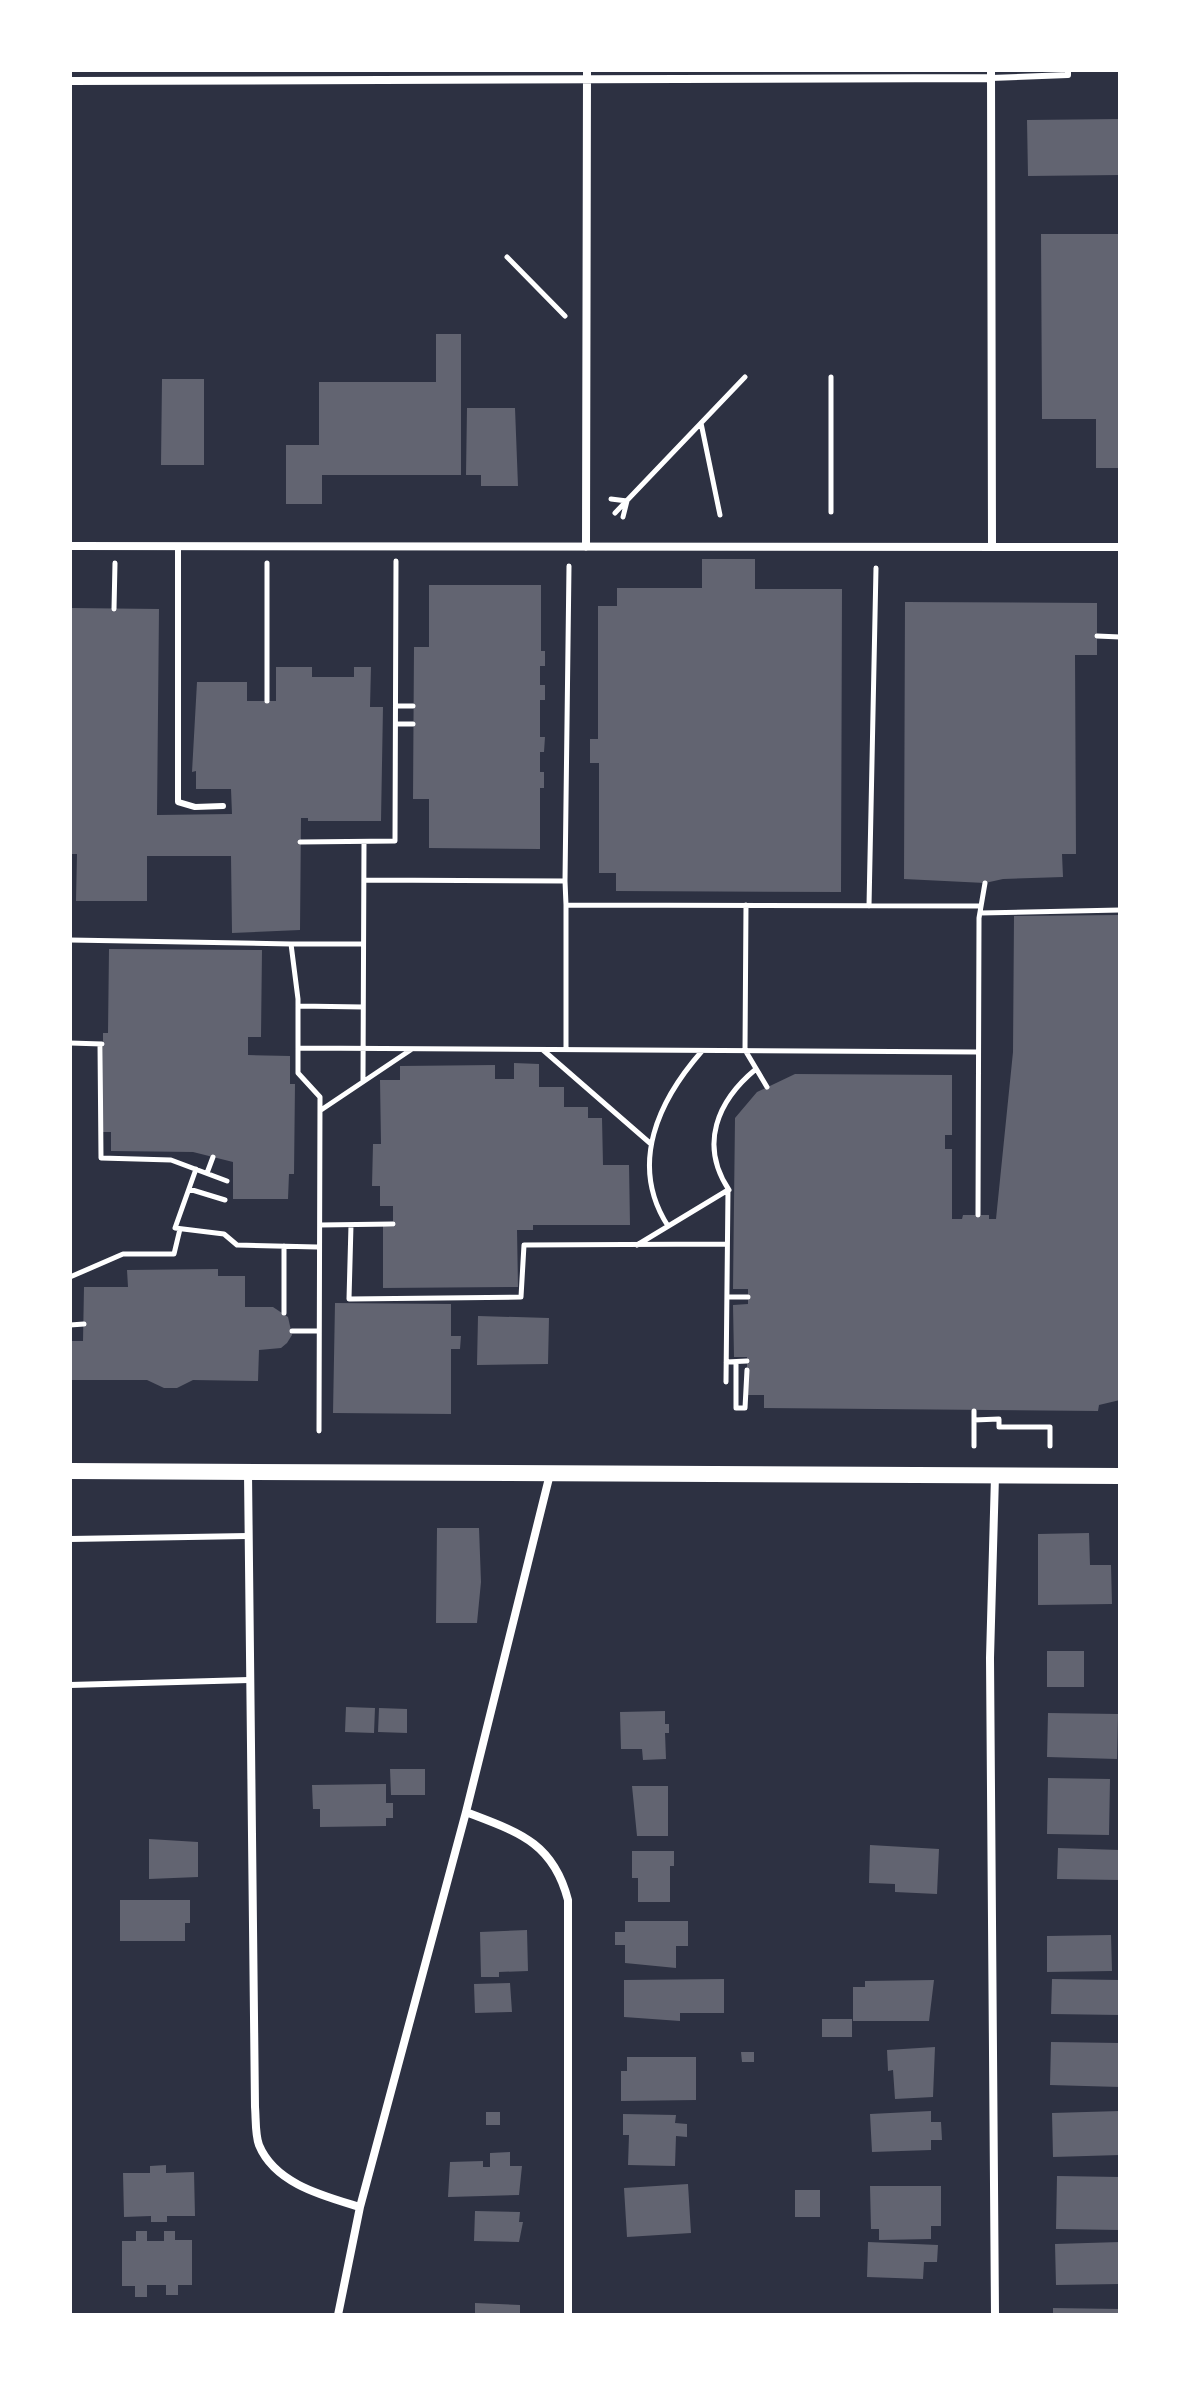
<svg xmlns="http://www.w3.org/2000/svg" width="1190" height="2385" font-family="'Open Sans',sans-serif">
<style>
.building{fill:#626471}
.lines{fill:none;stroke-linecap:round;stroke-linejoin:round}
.path{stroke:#fff;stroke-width:5}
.service{stroke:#fff;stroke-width:6}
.minor{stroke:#fff;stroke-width:8}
.secondary{stroke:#fff;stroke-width:16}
</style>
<rect width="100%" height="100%" fill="#2d3142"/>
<path class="building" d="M1120,119V175L1028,176L1027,120Z
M1041,234H1120V468H1096V419H1042Z
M436,334H461V475H322V504H286V445H319V382H436Z
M162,379H204V465H161Z
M467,408H515L518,486H481V475H466Z
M702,559H755V589H842L841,892L616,891V873H599V763H590V739H598V606H617V588H702Z
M429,585H541V651H545V666H540V685H545V700H540V737H545L544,752H540V772H544V788H540V849L429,848V799H413L414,647H429Z
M905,602L1097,603V655H1075L1076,854H1062L1063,877L1003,879L985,883L904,879Z
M72,608L159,609L157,815L232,814L231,789H196V771L192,772L197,682H247V701H276V667H312V677H354V667H371L370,707H383L381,821H308V818H301L300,930L232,933L231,856H147V901H76L77,854H70Z
M1120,915V1400L1099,1405L1098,1411L764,1408V1395H747V1357H734L733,1305L748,1304V1289H733L735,1118L757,1092L795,1074L952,1075V1135H945V1149H952V1219H962L963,1215H989V1219H996L1013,1052L1014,916Z
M109,949L262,950L261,1037H248V1055L290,1056V1084H295L294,1174H289L288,1199H233V1162L193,1152L111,1151V1132H103V1033H108Z
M514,1063L539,1064V1087H564V1107H588V1118H602L603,1165H629L630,1225H533V1230H517L518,1287L383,1288V1226L393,1227V1206H380V1186H372L373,1144H381L380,1080H400V1066L495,1065V1079H514Z
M218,1269V1276H245V1307H273L288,1317L292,1335L287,1343L281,1348L259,1350L258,1381L193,1380L177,1388H164L147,1380H72V1341H83L84,1287H128L127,1270Z
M335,1303L451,1304V1336H461L460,1349H451V1414L333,1413Z
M478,1316L549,1318L548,1364L477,1365Z
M437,1528H479L481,1582L477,1623H436Z
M1089,1533L1090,1565H1111L1112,1604L1038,1605V1534Z
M1047,1651H1084V1687H1047Z
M346,1707L375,1708L374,1733L345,1732Z
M379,1708L407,1709V1733L378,1732Z
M665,1711V1724H669V1733H665L666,1759L643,1760L642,1749H621L620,1712Z
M1048,1713L1118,1714L1117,1759L1047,1757Z
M390,1769H425V1795H391Z
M1048,1778L1110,1779L1109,1835L1047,1834Z
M386,1784V1803H393V1818H386V1826L320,1827V1809H313L312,1785Z
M632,1786H668V1836H637Z
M149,1839L198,1842V1877L149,1879Z
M870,1845L939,1849L937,1894L895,1892V1884L869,1883Z
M1058,1848L1120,1850V1880L1057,1879Z
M632,1851H674V1866H670V1902H638V1878H632Z
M120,1900H190V1923H185V1941H120Z
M625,1921H688V1946H676V1968L625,1963V1945H615V1932H625Z
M527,1930L528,1971L499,1972V1977H481L480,1932Z
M1111,1935L1112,1971L1047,1972V1936Z
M724,1979V2013H680V2021L624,2017V1980Z
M1052,1979L1120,1980V2015L1051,2014Z
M934,1980L929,2021H853V1987H865V1981Z
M510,1983L512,2012L475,2013L474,1984Z
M822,2019H852V2037H822Z
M1051,2042L1120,2043V2087L1050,2085Z
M935,2047L933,2097L895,2099L893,2070L888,2071L887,2050Z
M741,2052H754V2062H742Z
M627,2057H696V2100L621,2101V2071H627Z
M931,2111V2122H941L942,2140H931V2150L872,2152L870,2114Z
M1120,2111V2155L1053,2157L1052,2113Z
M486,2112H500V2125H486Z
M623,2114L676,2115L675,2123L687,2124V2137L676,2136L675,2166L628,2165L629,2135H623Z
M510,2152V2166H522L519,2195L448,2197L450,2162L483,2161V2167H490V2153Z
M166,2165V2173L194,2172L195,2216H167V2222H151V2216L124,2217L123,2173H150V2166Z
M1057,2176L1120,2177V2230L1056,2229Z
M688,2184L691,2233L627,2237L624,2188Z
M870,2186H941V2226H931V2239L879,2240V2229H871Z
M795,2190H820V2217H795Z
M475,2211L520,2212L519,2222H523L519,2242L474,2241Z
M136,2231H147V2241H164V2231H175V2240H192V2285H178V2295H166V2285H147V2297H135V2286H122V2241H136Z
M868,2242L938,2245L937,2262H924L923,2279L867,2277Z
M1120,2242V2284L1056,2285L1055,2244Z
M475,2303L520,2305V2315H475Z
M1053,2308L1120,2309V2315H1053Z"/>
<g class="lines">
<path class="path" d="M507,257L565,316
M831,377V512
M701,423L720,515
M611,499L627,501L623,517
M615,513L745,377
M267,563V701
M114,609L115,563
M1097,636L1120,637
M396,706H413
M396,724H413
M300,842L395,841L396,561
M364,880L565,881L566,905L981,906
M565,881L569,566
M566,905V1049
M746,905L745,1050L767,1087
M869,906L876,568
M980,913L1120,910
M70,940L291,944L298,999V1073L320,1097L319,1431
M291,944H363
M298,1006L363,1007
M70,1043L102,1044
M100,1044L101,1158L171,1160L227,1181
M298,1048L978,1052
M543,1050L651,1144
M363,1080L364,842
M321,1110L412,1049
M196,1169L175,1228L224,1234L237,1245L317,1247
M207,1173L213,1157
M189,1189L225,1200
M729,1190C699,1145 717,1101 756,1069
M978,1215L979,918L985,883
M320,1225L393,1224
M351,1225L349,1299L521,1297L524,1245L727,1244
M668,1226C628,1164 659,1100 702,1051
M637,1245L728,1190
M70,1277L123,1254H174L180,1229
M727,1297H748
M284,1313V1246
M70,1325L84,1324
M292,1331H319
M726,1362L747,1361
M736,1362V1408H745L747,1370
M726,1382L728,1190
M974,1411V1446
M974,1420L999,1419V1427H1050V1446"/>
<path class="service" d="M991,78L1068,75V70
M178,546V802L195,807L223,806
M70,1539L248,1536
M70,1685L249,1680"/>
<path class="minor" d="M991,70L992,546
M70,81L991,78
M70,546L1120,547
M586,547L587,70
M248,1473L255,2107C256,2118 255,2135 259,2145C275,2184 324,2196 360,2207
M466,1812C518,1832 553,1842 568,1900V2315
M338,2315L360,2207L466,1812L550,1474
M995,2315L990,1658L995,1476"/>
<path class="secondary" d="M70,1471L1120,1476"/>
</g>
<rect width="1190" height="2385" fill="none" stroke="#ffffff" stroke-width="144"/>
</svg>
